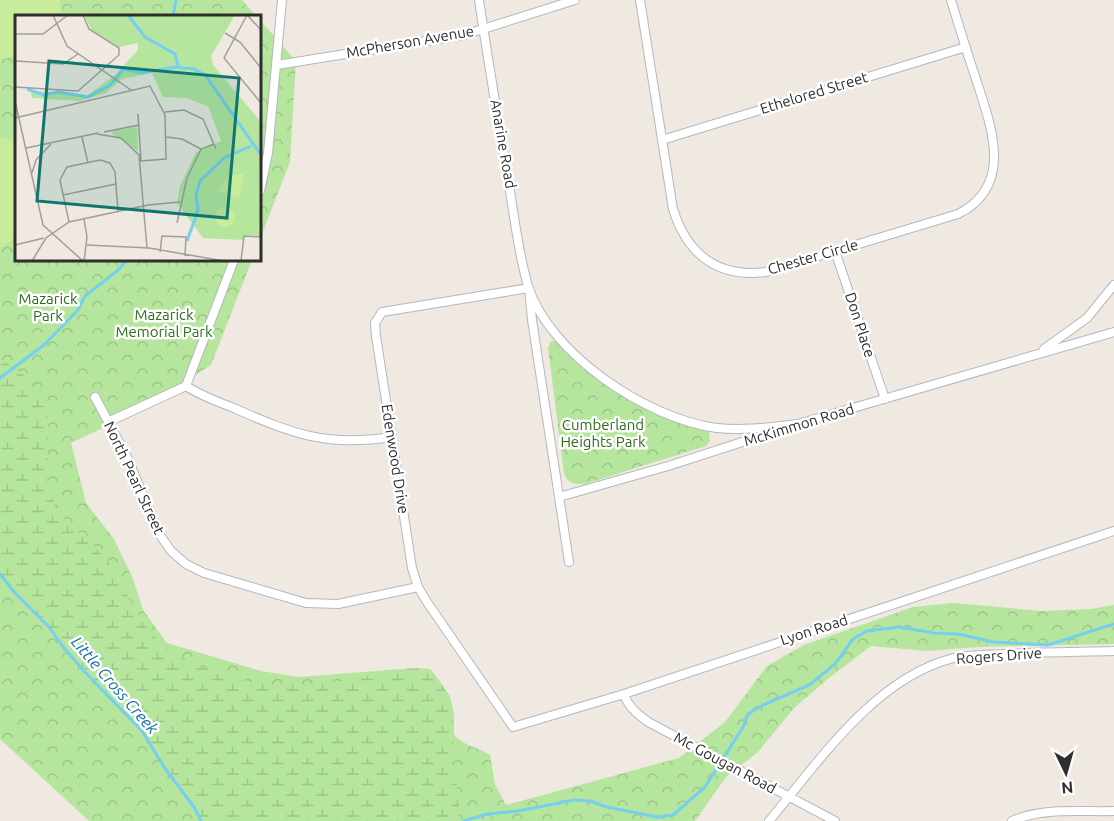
<svg xmlns="http://www.w3.org/2000/svg" width="1114" height="821" font-family="Ubuntu,sans-serif">
<style>
.forest{fill:url(#forest-crowns)}
.wetland{fill:url(#wetland-marsh)}
.pitch{fill:#c9ec9a}
.lines{fill:none;stroke-linecap:round;stroke-linejoin:round}
.stream{stroke:#75cff0;stroke-width:3}
.street-casing{stroke:#b4b7c1;stroke-width:10}
.street{stroke:#fff;stroke-width:8}
.labels{text-anchor:middle;stroke-width:5;stroke-linejoin:round;paint-order:stroke}
.street-label{font-size:15px;fill:#2e2e2e;stroke:#fff}
.park-label{font-size:15px;fill:#2c6e1b;stroke:#fff}
.water-label{font-size:16px;font-style:italic;fill:#0d6fa3;stroke:#fff}
.inset-river{fill:none;stroke:#75cff0;stroke-width:3}
.inset-road{fill:none;stroke:#a29e99;stroke-width:1.5}
.view{fill:#0f766e;fill-opacity:0.15;stroke:#0f766e;stroke-width:3}
.inset-edge{fill:none;stroke:#2e2e2e;stroke-width:3}
</style>
<defs>
<pattern id="forest-crowns" width="20" height="18" patternUnits="userSpaceOnUse" patternTransform="scale(1.5)"><rect width="20" height="18" fill="#b6e59e"/><path d="M2 6a3 3 0 1 1 6 0M12 15a3 3 0 1 1 6 0" fill="none" stroke="#9dc588"/></pattern>
<pattern id="wetland-marsh" width="20" height="14" patternUnits="userSpaceOnUse" patternTransform="scale(1.5)"><rect width="20" height="14" fill="#b6e59e"/><path d="M1 5h8M5 5V1M11 12h8M15 12V8" fill="none" stroke="#9dc588"/></pattern>
</defs>
<rect width="100%" height="100%" fill="#efe9e1"/>
<path class="forest" d="M0,0H242L256,16H16V260H252L211,365L144,408L71,443L86,503L114,539L133,579L143,610L167,643L261,671L299,677L415,668L430,669C450,692 454,705 454,735C465,747 477,746 490,755L495,784L506,805L679,758L725,722L767,666L804,645L913,607L953,603L1042,611L1091,609L1114,605V644L978,647L927,651L871,646L829,678L794,708L758,752L726,777L695,821H89L0,739Z
M260,20L296,61L290,162L260,239Z
M551,341H562C588,373 621,400 661,415C676,421 693,425 709,431L710,441L706,446L585,484C575,485 567,483 564,473L548,348Z"/>
<path class="wetland" d="M0,359C49,389 50,401 48,456C48,469 48,484 52,497C60,525 91,538 107,561C122,581 130,604 144,624C164,652 207,673 241,680C280,688 323,686 362,677C385,671 406,667 430,669L450,696L454,714L453,759L459,807L457,821L200,820L194,807L164,767L142,731L83,670L49,627L15,593L0,574Z"/>
<path class="pitch" d="M0,0H59L63,16H16V56L0,60Z
M0,137L16,140V237L0,249Z"/>
<g class="lines">
<path class="stream" d="M173,16L176,0
M0,378L44,345L77,311L85,296L117,271L127,260
M0,574L15,593L49,627L64,648L83,670L142,731L164,767L194,807L201,821
M464,821L487,814L518,811L574,800L590,801L607,807L657,817L673,815L705,787L743,727L748,714L763,705L809,685L835,664L853,639L867,631L899,627L934,633L958,634L993,642L1048,645L1114,624"/>
<defs>
<path id="street" d="M479,0C488,60 498,120 508,179C514,214 518,252 528,286C550,355 648,419 717,428C744,431 771,427 798,424
M640,0L673,209C687,254 717,278 766,272L958,214C1016,185 990,124 976,79C967,53 959,26 951,0
M277,65L464,35L575,0
M662,140L966,47
M260,191L268,153L282,0
M835,251L885,399
M1044,349L1087,318L1114,285
M186,386C201,396 219,402 236,409C293,434 327,447 391,437
M95,397L127,457L160,535L171,551L186,564L204,573L306,603L338,604L418,587
M108,422L186,386L234,260
M559,497L668,466L798,424L1114,332
M569,562L532,320L529,288L382,312L375,323L376,336L412,568L418,587L427,602L513,727L624,694L1114,531
M624,694C628,707 639,716 650,723L835,821
M769,821C818,763 873,680 950,659C969,654 989,655 1009,654C1044,652 1079,652 1114,651
M1012,821C1043,807 1080,812 1114,811"/>
</defs>
<use href="#street" class="street-casing"/>
<use href="#street" class="street"/>
</g>
<g class="labels">
<g class="street-label">
<text transform="translate(410 42) rotate(-10)" y="5">McPherson Avenue</text>
<text transform="translate(814 93) rotate(-17)" y="5">Ethelored Street</text>
<text transform="translate(503 144) rotate(80)" y="5">Anarine Road</text>
<text transform="translate(813 257) rotate(-16)" y="5">Chester Circle</text>
<text transform="translate(860 325) rotate(72)" y="5">Don Place</text>
<text transform="translate(799 425) rotate(-17)" y="5">McKimmon Road</text>
<text transform="translate(395 459) rotate(81)" y="5">Edenwood Drive</text>
<text transform="translate(134 478) rotate(65)" y="5">North Pearl Street</text>
<text transform="translate(814 630) rotate(-18)" y="5">Lyon Road</text>
<text transform="translate(999 656) rotate(-4)" y="5">Rogers Drive</text>
<text transform="translate(725 763) rotate(28)" y="5">Mc Gougan Road</text>
</g>
<g class="park-label">
<text x="48" y="304">Mazarick<tspan x="48" dy="17">Park</tspan></text>
<text x="164" y="320">Mazarick<tspan x="164" dy="17">Memorial Park</tspan></text>
<text x="603" y="430">Cumberland<tspan x="603" dy="17">Heights Park</tspan></text>
</g>
<g class="water-label">
<text transform="translate(115 685) rotate(49)" y="6">Little Cross Creek</text>
</g>
</g>
<g transform="translate(15 15)">
<rect width="246" height="246" fill="#efe9e1"/>
<path d="M69,0H220L196,41L198,50L246,107V221L229,220L228,225L188,223L162,188L165,171L181,137L206,126L193,91L171,83L148,82L137,58L107,64L91,78L65,86L17,83L16,77L24,76L73,80L100,60L123,35V28L104,32L77,15ZM122,112L123,136L97,119L98,116Z" fill="#b6e59e"/>
<path d="M99,0H130L165,32L168,54L190,60L223,110L246,117V151L223,145L212,137L209,115L191,89L171,82H148L145,59L155,35Z" fill="#b6e59e"/>
<path d="M229,159L224,183L201,176L214,161ZM200 202a10 10 0 1 1 20 0a10 10 0 1 1-20 0Z" fill="#c9ec9a"/>
<path class="inset-river" d="M113,0L130,22L160,39L163,51M12,74L29,80L43,77L73,82L95,70L109,54L126,58L160,52L179,54L190,60L246,140M172,226L183,195L181,180L185,166L209,143L236,131"/>
<path class="inset-road" d="M38,0L52,31L116,75M232,0L209,43L246,88M233,1L246,15M210,18L225,27L246,53M0,19H28L53,0M0,46L48,49L63,39M0,72L63,76L104,40V33L74,14L68,0M0,86L28,210L68,246M150,97L169,95L188,104L201,134M0,103L135,71L150,100L151,144L126,146L123,99M89,117L124,110M82,119L106,123L124,140L132,233M67,122L73,148M151,122L167,124L186,134M11,133L83,118M17,158L21,145L36,129M48,180L101,169M69,204L72,222L69,246M54,207L45,165L52,152L85,145L95,148L100,157L103,196M162,208L172,163L186,134L199,129M0,230L29,223M72,230L134,233L209,246M145,237L147,221L171,222L170,241M17,246L31,223L54,207L133,190L165,187M226,246L229,221L246,222"/>
<path class="view" d="M34,46L224,63L212,203L22,186Z"/>
<rect width="246" height="246" class="inset-edge"/>
</g>
<g transform="translate(1066 773) rotate(175)" stroke="#ffffff" stroke-width="4.5" paint-order="stroke">
<path d="M0-4.5L10 22L0 15L-10 22Z" fill="#2e2e2e"/>
<text y="-9" font-size="16" font-weight="bold" text-anchor="middle" fill="#2e2e2e">N</text>
</g>
</svg>
